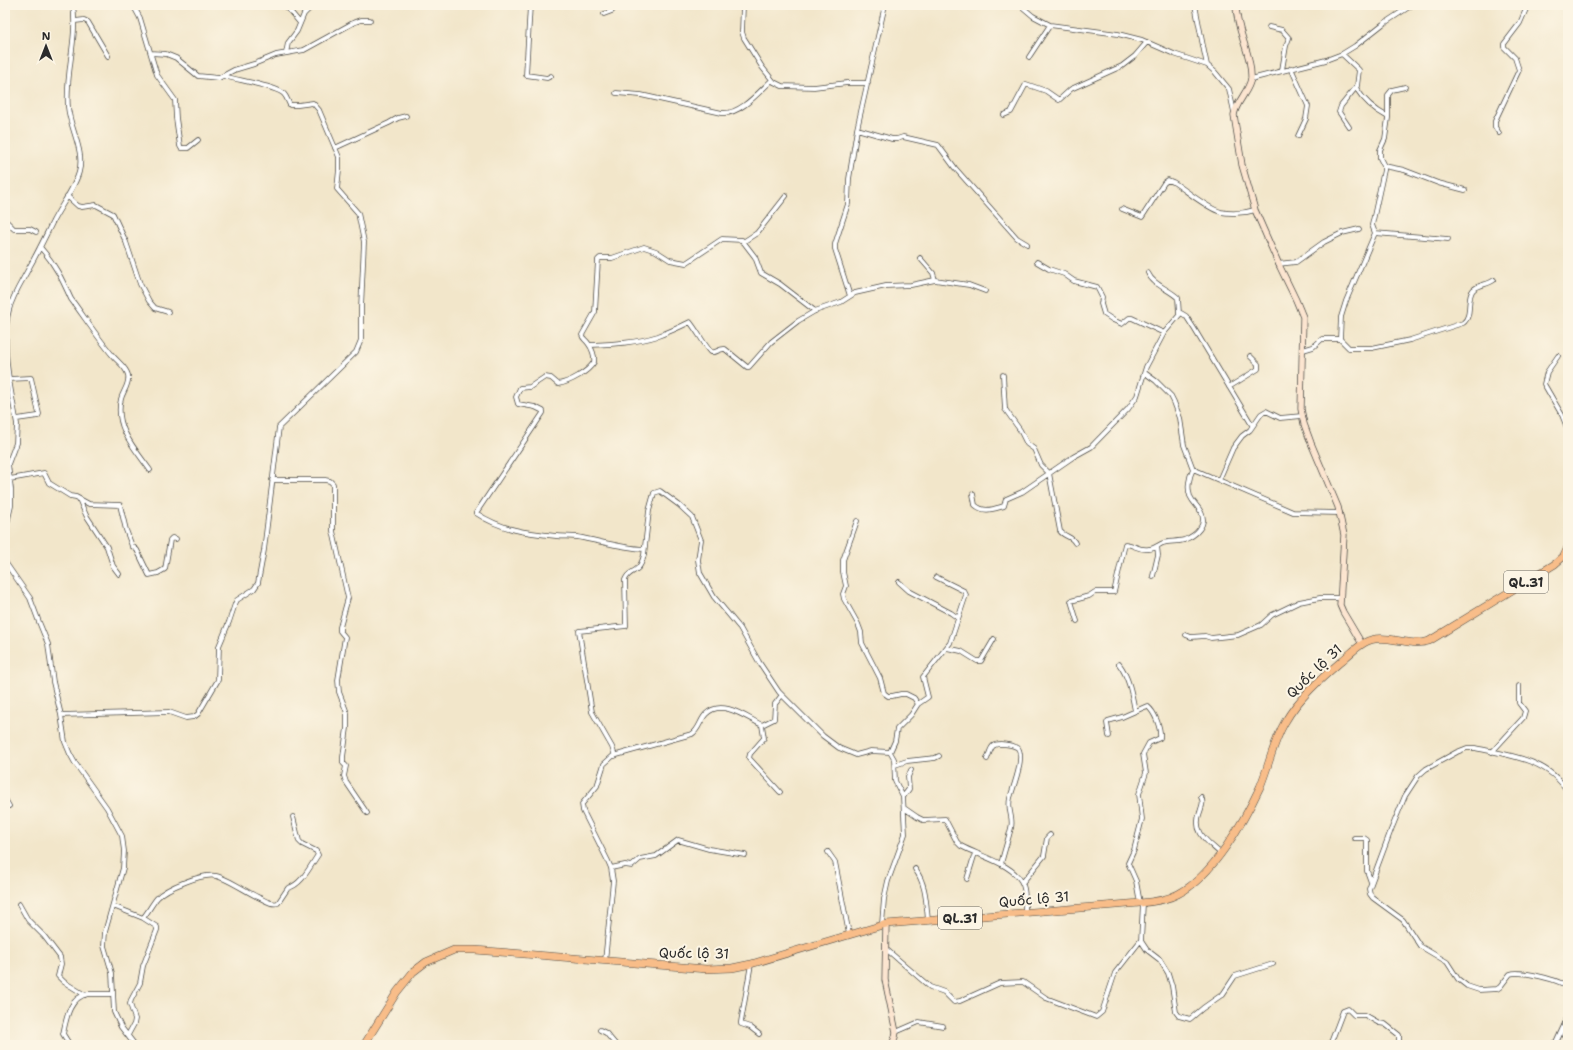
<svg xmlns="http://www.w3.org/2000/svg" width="1573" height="1050" font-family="'Shantell Sans',sans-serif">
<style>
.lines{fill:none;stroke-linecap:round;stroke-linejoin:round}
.street-casing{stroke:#494743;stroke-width:5.5}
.secondary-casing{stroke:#494743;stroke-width:7}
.highway-casing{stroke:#494743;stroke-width:8}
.street{stroke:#fff;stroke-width:4}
.secondary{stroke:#fce5d0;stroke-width:5.5}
.highway{stroke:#f8bd89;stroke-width:7}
.labels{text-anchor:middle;stroke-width:4;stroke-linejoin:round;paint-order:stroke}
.shield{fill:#fcf5e5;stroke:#6a6863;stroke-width:1}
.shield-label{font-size:13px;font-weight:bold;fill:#2b2b2b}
.street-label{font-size:14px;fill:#2b2b2b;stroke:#fcf5e5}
</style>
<rect width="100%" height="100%" fill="#fcf5e5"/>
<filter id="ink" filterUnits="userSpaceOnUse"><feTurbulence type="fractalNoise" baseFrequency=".025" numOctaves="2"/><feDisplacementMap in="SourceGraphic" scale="8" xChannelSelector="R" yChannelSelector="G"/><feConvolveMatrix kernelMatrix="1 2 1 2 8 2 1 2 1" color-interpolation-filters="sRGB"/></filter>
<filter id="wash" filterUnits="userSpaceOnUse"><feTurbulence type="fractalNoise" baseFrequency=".012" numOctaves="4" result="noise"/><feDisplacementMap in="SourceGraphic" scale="16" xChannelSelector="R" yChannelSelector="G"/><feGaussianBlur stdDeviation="0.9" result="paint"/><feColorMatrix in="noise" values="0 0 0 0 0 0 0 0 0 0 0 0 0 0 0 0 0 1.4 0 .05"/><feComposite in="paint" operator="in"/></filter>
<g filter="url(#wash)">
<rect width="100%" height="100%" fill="#f2e6ca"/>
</g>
<g filter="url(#ink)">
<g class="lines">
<defs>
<path id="street" d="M133,5L140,18L157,75L175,100L176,118L180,146L181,148H188L198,140
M285,5L300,23
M530,5L526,75L547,78L551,76
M743,5L742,32L744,38L762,67L774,82L782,86L814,87L847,83H868
M1020,5L1033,16L1050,25L1118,34L1142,40L1174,54L1207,65L1215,72L1229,89L1234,112
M1195,5L1204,51L1207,65
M604,14L612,11L616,5
M75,21L84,20L88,22L108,56
M1269,27L1282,30L1289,38L1286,46L1282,70
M151,53L166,54L176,58L198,76L219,78L234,70L254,64L276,55L304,50L353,23L361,20H370
M286,53L288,43L297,31L304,14L313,5
M1342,54L1359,70L1357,86L1341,106L1339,112L1349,127
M1029,57L1050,25
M1291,68L1308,106L1306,119L1298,136
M1251,79L1326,60L1342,54L1355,46L1383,24L1412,5
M1356,88C1364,101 1373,109 1388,117
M616,93L641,95L722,113C740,115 759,92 772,80
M1004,115L1011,112L1026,84L1046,91L1059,100L1071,89L1122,66L1135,56L1147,42
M857,129L892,139H897L903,137L938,145L955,168L1017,238L1027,244
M1499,133L1495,127V121L1519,70L1515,58L1504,47V44L1520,23L1527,7L1531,5
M335,148L389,123L398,118L406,116
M1384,166L1404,170L1438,183L1465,190
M67,196L78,206L82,207L96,205L113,214L126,242L140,284L149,301L155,308L168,312
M1122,209L1142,217L1164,183L1168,180L1173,182C1186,190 1206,208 1221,212C1231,214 1245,213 1255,210
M5,220L14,229H30L36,232
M1375,233L1372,225L1384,170V166L1380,158V150L1385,139L1388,118V95L1392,90L1405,87
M743,242L757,233L786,196
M40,247C55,264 62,279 71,299C85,318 98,338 113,356C118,362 126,367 128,375C130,384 123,391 121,399C114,427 135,449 150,470
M920,258L933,273L935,280
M1037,262L1049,269L1064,274L1074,281L1097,287L1102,297L1101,304L1104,314L1113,320L1122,324L1129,318H1132L1164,333
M1278,264L1296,262L1324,242L1342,233L1359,229
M1148,273C1153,285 1169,289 1178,298L1179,314
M850,296L835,249V244L848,204L849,179L857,129L885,5
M1340,339L1341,317L1346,301L1375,233L1448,239
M590,345C612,344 636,343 658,336C669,332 680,327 690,322C698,332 703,343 711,352C716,354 719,348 725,349L747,367H749L771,342L798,321L815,311L841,302L855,293L886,286L911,285L935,280L969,285L985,291
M1303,350L1313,347L1322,339H1340L1349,348H1372L1410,340L1463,323C1473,316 1466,298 1473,290C1479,284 1488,285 1494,280
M1558,356L1547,372L1544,384L1562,415L1568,430
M1145,373L1156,381L1171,396L1174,402L1180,418L1184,445L1193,469L1293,512L1340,513
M1003,375L1005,409L1020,430L1027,444L1034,449L1041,465L1049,473L1060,531C1064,537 1072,536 1075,543
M9,379L31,378L39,414L38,416L17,419
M1229,387L1258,369V364L1250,356
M10,479L44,473L49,483L70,496L76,497L89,504L120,505L126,530L132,546L137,550L149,575L158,573L165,569L170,540L172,538L176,539
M272,480H325L330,481L333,484V531L348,598L340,627V631L345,637L338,680L339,692L347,713V728L343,757V763L346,766L344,776L346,782L367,813
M1219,480L1233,448L1242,436L1250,430L1261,414L1266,411L1280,418L1302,416
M973,494L975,505C984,513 993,509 1004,506L1006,499L1022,492L1073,457L1091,447L1128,409L1137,396L1146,367L1164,333L1181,313L1186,316L1195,330L1252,425
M79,499L86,515L107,547L113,566L119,574
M857,521L843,560V572L846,586L843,594L844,599L858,624L861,632L862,643L880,678L884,693L888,696H892L901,694H906L914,698L918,704L911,715L897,729L895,741L890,752
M5,532L11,506V489L8,464L16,443L17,424C11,391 0,343 9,310C13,294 23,280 30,266C38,252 45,237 52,223C59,208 75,188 79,172C85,151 70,129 68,107C65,73 78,39 73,5
M644,549C621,548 600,541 577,537C570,536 563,537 556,536C527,533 501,530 476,513L543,413V411L535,407L518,404L516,397L520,388L530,387L545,377L551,378L558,384C570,382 588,372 594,362C595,356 592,348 588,343C585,339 583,339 582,335L595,312L598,260L600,258H612L644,247L656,251L670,260L686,263L722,239L742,240L755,257L761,273L780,284L815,311
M5,562L30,598L39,622L48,644L53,682L61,715L65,742L70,754L75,763L107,808L122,836L124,851L123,868L105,932L104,946L112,973L114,1012L121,1027L135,1045
M1153,576L1158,555L1157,546
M899,582L909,591L951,613L958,618
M1077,621L1071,601L1089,596L1095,592H1114L1125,544C1133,544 1139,551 1149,549C1154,549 1158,545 1163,543C1169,541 1177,542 1184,540C1195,536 1208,525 1201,512C1198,506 1193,503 1190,496C1187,488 1189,477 1193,469
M1186,635L1191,637L1205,636L1211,638L1238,635L1261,625L1272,615L1299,602L1320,598H1340
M947,648L961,651L977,661H981L994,639
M1119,664C1129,677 1132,695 1135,711
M918,704L928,697L923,677L950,643L966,595L964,591L936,577
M61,715L169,712L186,718L194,717L198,714L218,680L219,646L229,622L235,604L237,600L254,589L258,583L264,550L279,427L356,352L361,340V308L364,242L358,213L337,189L339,170V157L319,110L313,103L298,105H290C288,102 287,97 284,94C276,86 236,80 224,76
M762,725L764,738L750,754L749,758L780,792
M1109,736L1107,723L1108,721L1122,717L1147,706C1155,712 1161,728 1160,738L1149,743L1143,754L1146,773L1139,794L1142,819L1134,850L1128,863L1136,881L1140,903
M1492,752L1523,718L1525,711L1519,703V686
M615,756L612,747L592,712L579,631L626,626L625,580C628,572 633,573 638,568C641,565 643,559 644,555L649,511L654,493L660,491L679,505L692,517L701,540L698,560L700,573L714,597L740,628L759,662L779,692L823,736L839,748L856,755L871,751L890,752L894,759L895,781L903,797L905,834L888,881L884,899L882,924
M987,759C989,755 990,749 993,746C998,742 1013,745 1018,748C1025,758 1013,787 1010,798C1007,812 1014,817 1011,828C1008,840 1004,852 1001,864
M895,765L907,761L935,758L939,756
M1568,792C1548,759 1509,755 1475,748H1467L1457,752L1426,769L1418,776L1405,796L1391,830L1369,889L1370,894L1373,898L1403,920L1420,946L1447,962L1458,979L1467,986L1479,990L1497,989L1500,987L1510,974C1520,970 1560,980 1568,987
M903,797L909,789L908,777L911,770
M1201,797C1204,802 1202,806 1200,812C1192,832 1207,841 1220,853
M5,799L9,806
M904,808L917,817L923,820L945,819L957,842L961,846C979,856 1015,864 1023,885C1026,893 1025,904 1025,912
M1354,838H1364L1367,840V871L1371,882
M828,852L835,862L849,934
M611,868L625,865L632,866L640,859L656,856L678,840L709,849L745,855
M915,869C926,884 926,901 928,920
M967,879L975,853
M1022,883L1044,856L1047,838L1050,835
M1143,903L1141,941L1147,950L1160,960L1168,973L1172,986L1176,1012L1179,1016L1190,1019L1203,1008L1223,994L1235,976L1273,964
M19,904L28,920L44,936L60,957L61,964L58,976L64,982L85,995
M113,906L143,918C148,912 152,904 157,898C166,888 203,873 216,876C229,879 248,893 260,898C266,901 272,905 278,903L288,888C302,885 310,866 318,855L316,851L302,844L299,841L293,817
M886,949L930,987L944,992L954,1002L960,1001L1000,983L1023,982L1046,998L1096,1017L1102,1012L1115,973L1141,940
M605,961L613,881L611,868L608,861L583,811L582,804L597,786L604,764L613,756L692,734C699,730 700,720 706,714C722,698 747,718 762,725L774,719L775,704L782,695
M751,964L741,1022V1024L750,1027L759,1034
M600,1030L606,1033L616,1045
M896,1032L919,1022L943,1026
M128,1035L134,1024L135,1019L130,1004L131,1000L140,983L143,966L157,930V927L143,918
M69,1045L68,1042L63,1034C66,1020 69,997 88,994C96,994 104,994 113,994
M1330,1045L1343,1011L1348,1009L1354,1015H1365L1379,1023L1385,1024L1399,1035V1045
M1555,1045L1566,1021L1568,1014"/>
<path id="secondary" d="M1236,5C1236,31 1252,54 1251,78C1250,90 1236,102 1234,115L1242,165L1255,210L1280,267L1296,300L1303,317L1301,409L1304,424L1311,443L1338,507L1344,535L1340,605L1343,612L1362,644
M886,924L885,980L896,1032L895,1037L892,1045"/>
<path id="highway" d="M364,1045L397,992L413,972L426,962L454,950H475L706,969L732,968L751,964L886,924L1140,903C1153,902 1167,900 1178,894C1213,876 1244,821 1260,787C1269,766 1273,742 1285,722C1299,697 1323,677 1345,658C1351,653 1357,647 1364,643C1384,631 1408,648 1429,641L1555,564L1564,556L1568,547"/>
</defs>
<use href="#street" class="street-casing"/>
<use href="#secondary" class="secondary-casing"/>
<use href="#highway" class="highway-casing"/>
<use href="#street" class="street"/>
<use href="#secondary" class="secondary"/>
<use href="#highway" class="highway"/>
</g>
</g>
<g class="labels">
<g class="shield">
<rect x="1504" y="571" width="44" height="22" rx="3"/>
<rect x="938" y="907" width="44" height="22" rx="3"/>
</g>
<g class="shield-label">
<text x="1526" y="587">QL.31</text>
<text x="960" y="923">QL.31</text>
</g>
<g class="street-label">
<text transform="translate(1314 671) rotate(-44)" y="5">Quốc lộ 31</text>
<text transform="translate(1034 899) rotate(-5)" y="5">Quốc lộ 31</text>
<text transform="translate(694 953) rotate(1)" y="5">Quốc lộ 31</text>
</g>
</g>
<rect width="1573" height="1050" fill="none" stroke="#fcf5e5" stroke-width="20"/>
<g transform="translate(46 46)" stroke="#fcf5e5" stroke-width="3" paint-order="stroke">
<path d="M0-3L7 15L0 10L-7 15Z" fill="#2b2b2b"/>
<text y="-6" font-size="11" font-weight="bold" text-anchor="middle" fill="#2b2b2b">N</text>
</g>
</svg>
